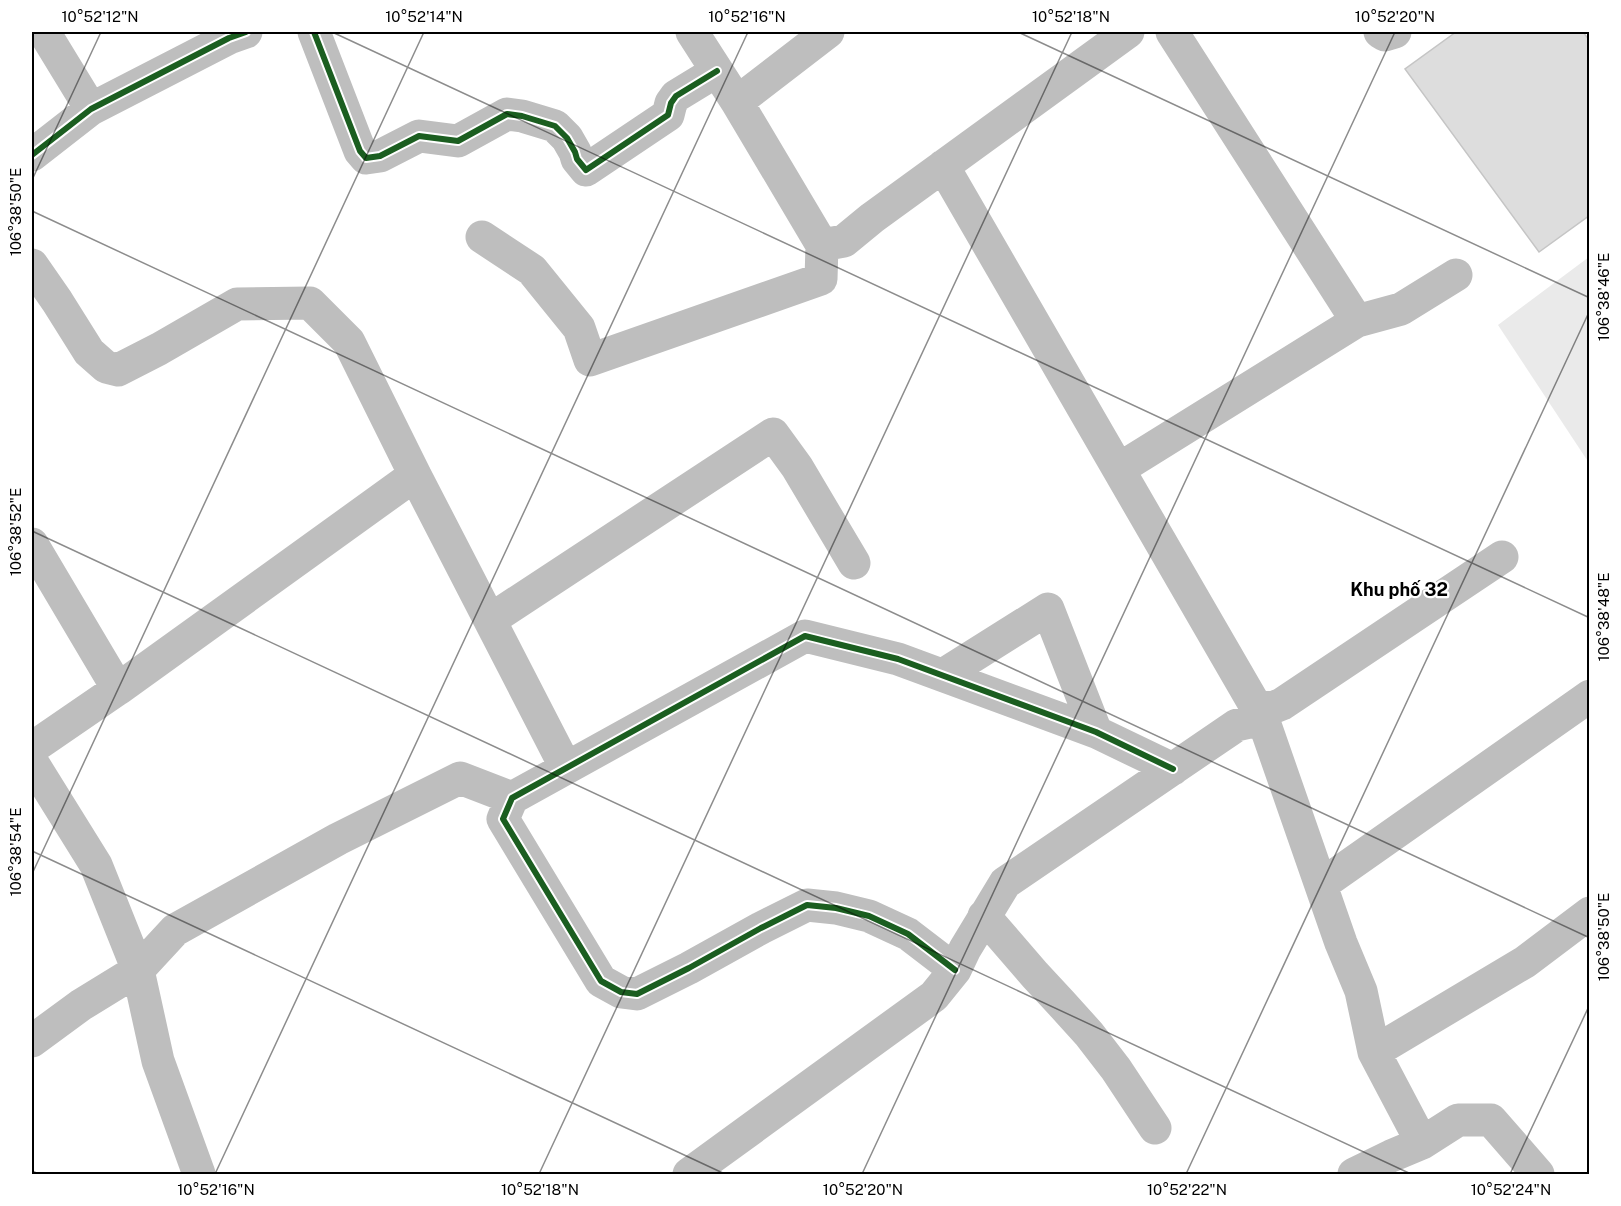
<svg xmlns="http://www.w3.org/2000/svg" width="1621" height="1206" font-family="'Public Sans',sans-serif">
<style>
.green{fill:#eaeaea}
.building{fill:#ddd;stroke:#c5c5c5;stroke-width:1.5}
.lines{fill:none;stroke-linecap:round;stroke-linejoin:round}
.minor{stroke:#bebebe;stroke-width:33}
.cycleway-casing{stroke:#fff;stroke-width:10}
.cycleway{stroke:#1b5e20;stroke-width:6}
.ticks{fill:none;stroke:#000;stroke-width:1.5;stroke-opacity:0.45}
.labels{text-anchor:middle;stroke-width:4.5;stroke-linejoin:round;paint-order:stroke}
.neighbourhood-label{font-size:18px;font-weight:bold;fill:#000;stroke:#fff}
.neatline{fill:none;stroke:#000;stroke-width:2}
.ticks-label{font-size:15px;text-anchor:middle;fill:#000}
</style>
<rect width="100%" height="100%" fill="#fff"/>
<path class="green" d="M1589,257V463L1498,325Z"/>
<path class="building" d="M1456,32H1583L1590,41V215L1539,252L1405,69Z"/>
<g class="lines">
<path class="minor" d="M44,32L91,109
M314,32L360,151L366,158L380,156L419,136L458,141L507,114L522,116L555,126L567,138L575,152L577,159L586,170L668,115L671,103L676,96L717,71
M692,32L737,102L828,32
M1380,32L1385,35L1395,32
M32,155L91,109L229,38L246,32
M943,166L1263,719L1341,943L1361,991L1374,1052L1422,1143
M482,237L532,270L579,328L590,360L821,279L822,245L737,102
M822,245L844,241L872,218L1128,32
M32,265L57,301L89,352L106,367L118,370L159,349L237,304L310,303L349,342L415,475L566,768
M1357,321L1401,309L1456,275
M1119,469L1357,321L1172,32
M32,544L118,689
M490,620L773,434L797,467L854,563
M943,675L1048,609L1096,732
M1256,706L1272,708L1282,704L1502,557
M32,748L118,689L415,475
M32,762L96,865L138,970L158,1061L199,1174
M1321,885L1590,696
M984,916L1035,975L1061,1003L1089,1034L1116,1069L1155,1128
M955,970L908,934L869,916L836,908L807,905L761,928L689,968L637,994L621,992L601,981L503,819L512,798L805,636L898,659L1096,732L1173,769
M32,1041L81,1005L138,970L175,930L338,839L460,778L512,798
M1374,1052L1525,962L1590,913
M689,1174L934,996L955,970L965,949L1005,883L1237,725L1263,719
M1354,1174L1391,1156L1422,1143L1458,1120H1491L1538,1174"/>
<defs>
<path id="cycleway" d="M314,32L360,151L366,158L380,156L419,136L458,141L507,114L522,116L555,126L567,138L575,152L577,159L586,170L668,115L671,103L676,96L717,71
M32,155L91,109L229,38L246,32
M955,970L908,934L869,916L836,908L807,905L761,928L689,968L637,994L621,992L601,981L503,819L512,798L805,636L898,659L1096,732L1173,769"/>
</defs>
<use href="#cycleway" class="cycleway-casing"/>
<use href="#cycleway" class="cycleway"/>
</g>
<path class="ticks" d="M332,32L1590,618M1018,32L1590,298M32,180L101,32M32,211L1590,938M32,531L1411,1174M32,851L725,1174M32,874L424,32M32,1171L39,1174M215,1174L748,32M539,1174L1072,32M862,1174L1395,32M1186,1174L1590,310M1510,1174L1590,1004"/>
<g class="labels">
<g class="neighbourhood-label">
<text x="1399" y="596">Khu phố 32</text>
</g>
</g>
<rect width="1621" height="1206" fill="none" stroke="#ffffff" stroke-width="66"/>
<rect x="33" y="33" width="1555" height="1140" class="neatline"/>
<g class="ticks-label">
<text x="100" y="22">10°52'12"N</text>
<text x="424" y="22">10°52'14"N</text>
<text x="747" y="22">10°52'16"N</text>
<text x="1071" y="22">10°52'18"N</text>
<text x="1395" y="22">10°52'20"N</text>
<text transform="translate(16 212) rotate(-90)" y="5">106°38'50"E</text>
<text transform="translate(1604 297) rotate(-90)" y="5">106°38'46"E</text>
<text transform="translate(16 532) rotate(-90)" y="5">106°38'52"E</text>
<text transform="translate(1604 617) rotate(-90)" y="5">106°38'48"E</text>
<text transform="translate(16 852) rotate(-90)" y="5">106°38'54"E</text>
<text transform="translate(1604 937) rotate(-90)" y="5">106°38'50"E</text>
<text x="216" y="1195">10°52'16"N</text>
<text x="540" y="1195">10°52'18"N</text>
<text x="863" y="1195">10°52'20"N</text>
<text x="1187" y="1195">10°52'22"N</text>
<text x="1511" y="1195">10°52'24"N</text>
</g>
</svg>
